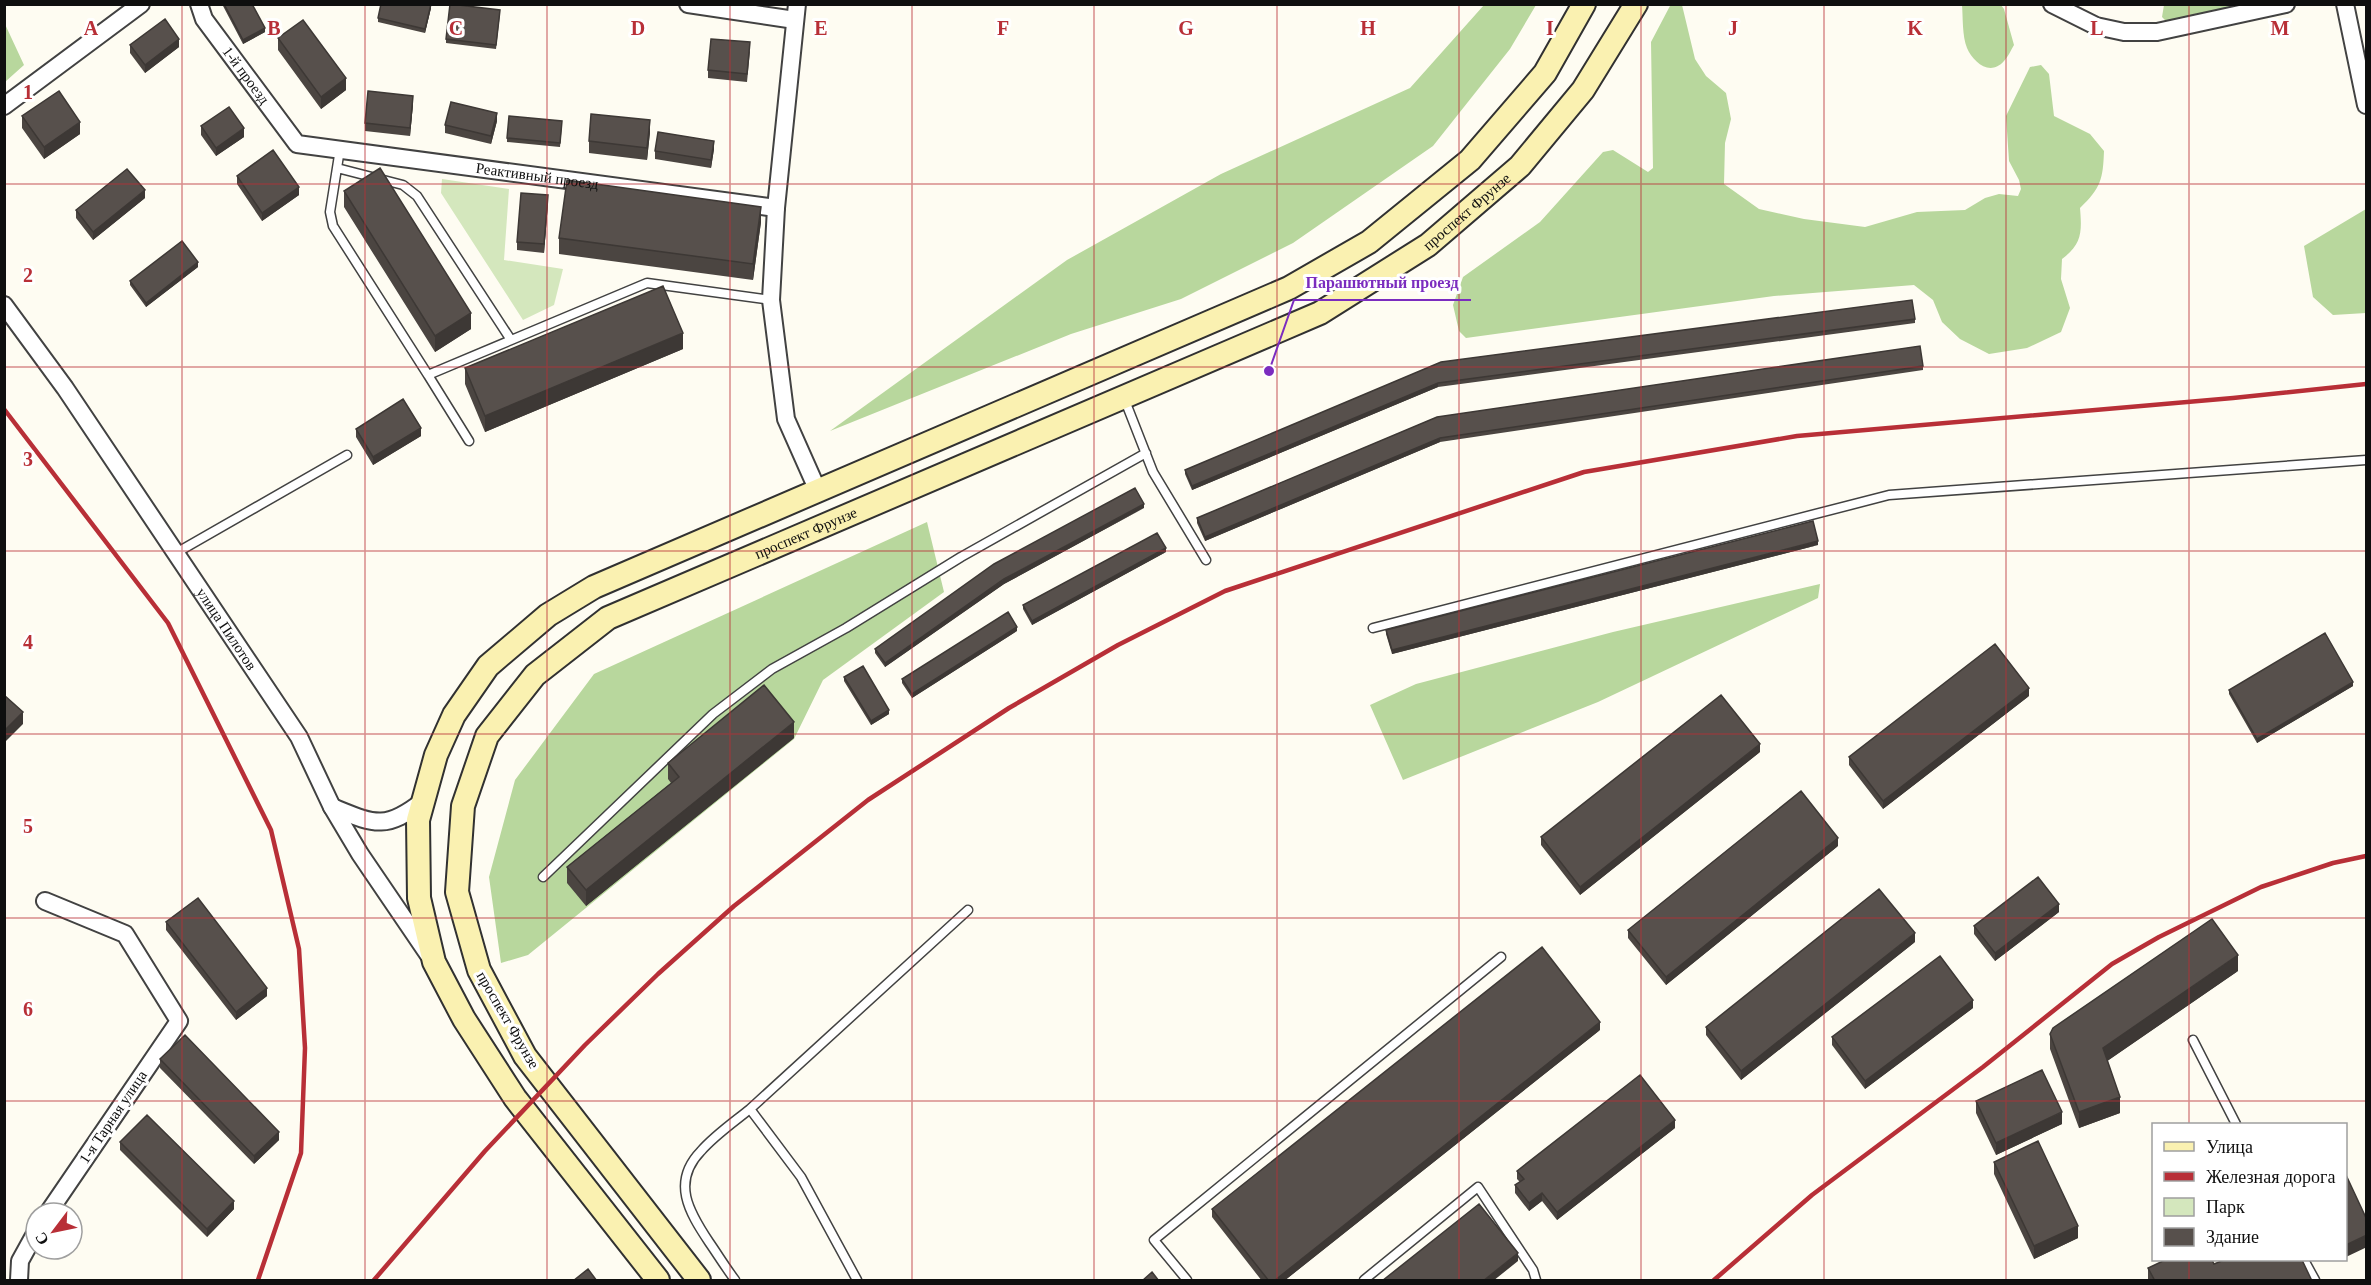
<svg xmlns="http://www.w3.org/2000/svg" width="2371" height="1285" font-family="'Times New Roman',serif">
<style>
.green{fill:#d4e7bd}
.forest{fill:#b8d79d}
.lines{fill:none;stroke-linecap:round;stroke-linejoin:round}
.service-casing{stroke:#424242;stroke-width:11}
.minor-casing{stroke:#424242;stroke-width:20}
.secondary-casing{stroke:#313131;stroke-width:26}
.service{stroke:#fff;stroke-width:8}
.minor{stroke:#fff;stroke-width:16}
.secondary{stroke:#faf1b1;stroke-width:22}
.rail{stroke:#b82f37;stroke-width:4.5}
.wall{fill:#4b4541}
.shaded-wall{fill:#3d3835}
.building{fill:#57504c;stroke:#3d3835;stroke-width:1.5}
.grid{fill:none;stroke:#b82f37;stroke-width:1.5;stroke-opacity:0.55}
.labels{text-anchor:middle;stroke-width:6;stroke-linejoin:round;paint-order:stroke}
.street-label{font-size:15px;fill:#0f0f0f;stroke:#fff}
.grid-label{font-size:20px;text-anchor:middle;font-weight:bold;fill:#b82f37;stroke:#fff;stroke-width:6;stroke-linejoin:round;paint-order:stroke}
.leader{fill:none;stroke:#7b2cbf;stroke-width:2}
.callout-dot{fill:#7b2cbf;stroke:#fff;stroke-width:2}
.callout-label{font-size:16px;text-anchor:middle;font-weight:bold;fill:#7b2cbf;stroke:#fff;stroke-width:6;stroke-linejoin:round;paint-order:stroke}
</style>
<rect width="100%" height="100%" fill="#fefcf2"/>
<path class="green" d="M442,179L509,189L504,260L563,269L554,305L523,320L441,193Z"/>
<path class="forest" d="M1671,4L1682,5L1695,59L1706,76L1726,93L1731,119L1725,143L1724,184L1759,209L1804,219L1865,227L1917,212L1965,210L1985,198L1999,194L2018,196L2021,189L2019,180L2009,161L2006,116L2030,67L2041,65L2049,74L2054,116L2090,134L2104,151C2103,179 2101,188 2080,208C2082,232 2082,244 2062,259L2061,279L2070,308L2061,332L2027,348L1989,354L1960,339L1942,322L1933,300L1914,285L1774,296L1466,338L1459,331L1453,305L1463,277L1540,222L1603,152L1613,150L1648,172L1653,168L1651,42Z
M1484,5H1536L1510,49L1433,146L1293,243L1181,299L1071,334L830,431L1067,260L1221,174L1410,88Z
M1962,5H2001L2004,9L2014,45C2011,50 2008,57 2004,61C1990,77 1973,62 1967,48C1962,36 1963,17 1962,5Z
M2164,5H2236L2183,21L2168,23L2162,17Z
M4,22L24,65L5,82H4Z
M2366,209V313L2333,315L2313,297L2304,246Z
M927,522L944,592L823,680L794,739L528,955L501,963L489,877L515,780L594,674Z
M1820,584L1818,598L1598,702L1403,780L1370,705L1416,684L1613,632Z"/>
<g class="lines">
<defs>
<path id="service" d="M340,149L330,212L333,226L428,375L647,283L771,300
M337,168L403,185L417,196L511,340
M428,375L469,441
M1124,398L1153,472L1206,560
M176,553L347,455
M1373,628L1889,495L2366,460
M543,877L713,714L772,669L846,628L961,557L1146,453
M2193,1040L2236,1124
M2304,1260L2315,1280
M735,1280C726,1268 718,1255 709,1242C689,1212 671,1182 701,1151C715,1135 734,1122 750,1109
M857,1280L801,1177L750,1109L968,910
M1187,1280L1154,1240L1501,957
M1364,1280L1478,1187L1533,1270L1536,1280"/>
<g id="minor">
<path id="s1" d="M199,4L204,19L297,144L776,208"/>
<path d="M688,4L795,20"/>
<path d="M797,4L776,208L771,300L786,419L818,491"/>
<path d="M2052,4L2096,26L2124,32H2157L2286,4"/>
<path d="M2345,4L2366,105"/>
<path d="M4,106L141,4"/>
<path id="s2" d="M4,305L65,388L299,737L332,807L360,854L428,954"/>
<path d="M332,807C374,824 385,831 423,801"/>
<path d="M45,901L125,934L179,1021L48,1213"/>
<path d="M19,1280L20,1261L36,1232"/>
</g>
<g id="secondary">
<path d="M658,1280L515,1098L464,1019L434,962L419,898L418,820L436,755L454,715L488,666L548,615L594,587L1289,288L1369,242L1470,160L1545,73L1584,4"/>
<path id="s3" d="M699,1280L525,1056L479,970L457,892L463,806L487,736L535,675L608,618L1320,313L1428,245L1520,166L1583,90L1636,4"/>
</g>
</defs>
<use href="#service" class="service-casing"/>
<use href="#minor" class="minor-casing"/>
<use href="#secondary" class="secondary-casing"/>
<use href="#service" class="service"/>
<use href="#minor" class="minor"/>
<use href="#secondary" class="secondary"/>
<path class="rail" d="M4,409L168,623L271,830L299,949L305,1048L301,1153L258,1280
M374,1280L485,1151L585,1045L658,974L734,906L868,800L1009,708L1118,645L1225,591L1584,472L1797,436L2233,398L2366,384
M1714,1280L1812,1195L1983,1067L2112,964L2159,937L2261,887L2333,863L2366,856"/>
</g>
<path class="wall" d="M222,4H252L265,32L243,44Z
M431,8L425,33L378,22V18Z
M500,14L496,49L446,43V39Z
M278,38L346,90L321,109L278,50Z
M130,45L179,47L145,73L130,53Z
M750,51L747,82L708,78V70Z
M413,104L410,136L365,131V123Z
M22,116L80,134L44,159L22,128Z
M497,121L491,144L445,133V125Z
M562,125L560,147L507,142V138Z
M201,126L244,137L216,156L201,135Z
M650,132L647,160L589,153V141Z
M714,149L711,168L655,159V151Z
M237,176L299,195L262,221L237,184Z
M344,191L471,329L435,352L344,207Z
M145,198L93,240L76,218V210Z
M548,203L544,253L517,250V242Z
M761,222L753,280L559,254V238Z
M198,267L146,307L130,285V281Z
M1915,319V323L1438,387L1192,490L1185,474V470L1441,362Z
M683,349L485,432L465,384V368Z
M1923,366V370L1440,442L1205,541L1197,523V518L1437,417Z
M356,429L421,436L373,465L356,437Z
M1144,508L1004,584L885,667L875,653V649Z
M1818,545L1392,654L1386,634V630Z
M1166,552L1032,625L1023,609V605Z
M1017,631L912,698L902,683V679Z
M844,677L889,714L871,725L844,681Z
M2353,686L2257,743L2229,694V690Z
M2029,696L1883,809L1849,765V757Z
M794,738L586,906L567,883V867L671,783L668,779V763Z
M1760,752L1580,895L1541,845V837Z
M1838,846L1666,985L1628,938V930Z
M2059,912L1995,961L1974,934V926Z
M166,922L267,996L236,1020L166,930Z
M1915,942L1741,1080L1706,1035V1027Z
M2238,971L2107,1061L2120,1113L2079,1128L2050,1049V1034Z
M1973,1008L1865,1089L1832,1045V1037Z
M1600,1030L1284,1281H1262L1212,1217V1209Z
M160,1059L279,1140L254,1164L160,1068Z
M1976,1101L2062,1124L1996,1155L1976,1113Z
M1675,1128L1557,1220L1542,1201L1529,1211L1515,1193V1185L1520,1182L1517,1179V1171Z
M120,1142L234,1209L207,1237L120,1150Z
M1994,1162L2078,1238L2034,1259L1994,1174Z
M2214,1264L2312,1281H2148V1268Z"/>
<path class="shaded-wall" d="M431,4V8L425,33V29Z
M265,28V32L243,44V40Z
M179,39V47L145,73V65Z
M346,78V90L321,109V97Z
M413,96V104L410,136V128Z
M497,113V121L491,144V136Z
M650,120V132L647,160V148Z
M80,122V134L44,159V147Z
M244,128V137L216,156V148Z
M714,141V149L711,168V160Z
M299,187V195L262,221V213Z
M145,190V198L93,240V232Z
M548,195V203L544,253V244Z
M761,207V222L753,280V264Z
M198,262V267L146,307V303Z
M471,313V329L435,352V336Z
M683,333V349L485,432V416Z
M1438,383V387L1192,490V486Z
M421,428V436L373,465V457Z
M1440,438V442L1205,541V537Z
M1144,504V508L1004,584L885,667V663L1004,579Z
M1818,541V545L1392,654V650Z
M1166,548V552L1032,625V621Z
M1017,627V631L912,698V694Z
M2353,682V686L2257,743V739Z
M2029,688V696L1883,809V801Z
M889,710V714L871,725V721Z
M23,712V724L4,743V731Z
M794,722V738L586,906V890Z
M1760,744V752L1580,895V887Z
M1838,838V846L1666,985V977Z
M2059,904V912L1995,961V953Z
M1915,933V942L1741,1080V1071Z
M2238,955V971L2103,1064V1048Z
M267,988V996L236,1020V1012Z
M1973,1000V1008L1865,1089V1081Z
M1600,1022V1030L1284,1281H1274Z
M2120,1097V1113L2079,1128V1112Z
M2062,1112V1124L1996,1155V1143Z
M1675,1120V1128L1557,1220V1212Z
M279,1132V1140L254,1164V1156Z
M1542,1193V1201L1529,1211V1203Z
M234,1201V1209L207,1237V1229Z
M2078,1226V1238L2034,1259V1246Z
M2367,1235V1247L2346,1257V1245Z
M1518,1253V1261L1493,1281H1483Z"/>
<path class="building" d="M224,4H252L265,28L243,40Z
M381,4H431L425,29L378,18Z
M450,4L500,10L496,45L446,39Z
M165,19L179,39L145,65L130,45Z
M303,20L346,78L321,97L278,38Z
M711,39L750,42L747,74L708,70Z
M59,91L80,122L44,147L22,116Z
M368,91L413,96L410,128L365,123Z
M451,102L497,113L491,136L445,125Z
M229,107L244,128L216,148L201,126Z
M591,114L650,120L647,148L589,141Z
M509,116L562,121L560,143L507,138Z
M658,132L714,141L711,160L655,151Z
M273,150L299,187L262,213L237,176Z
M380,168L471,313L435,336L344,191Z
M127,169L145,190L93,232L76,210Z
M567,180L761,207L753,264L559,238Z
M521,193L548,195L544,244L517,242Z
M182,241L198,262L146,303L130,281Z
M663,286L683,333L485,416L465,368Z
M1912,300L1915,319L1438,383L1192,486L1185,470L1441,362Z
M1920,346L1923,366L1440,438L1205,537L1197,518L1437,417Z
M403,399L421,428L373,457L356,429Z
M1135,488L1144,504L1004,579L885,663L875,649L994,564Z
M1813,521L1818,541L1392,650L1386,630Z
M1157,533L1166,548L1032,621L1023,605Z
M1008,612L1017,627L912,694L902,679Z
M2325,633L2353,682L2257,739L2229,690Z
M1995,644L2029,688L1883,801L1849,757Z
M863,666L889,710L871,721L844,677Z
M764,685L794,722L586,890L567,867L679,777L668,763Z
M4,695L23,712L4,731Z
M1721,695L1760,744L1580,887L1541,837Z
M1801,791L1838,838L1666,977L1628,930Z
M2038,877L2059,904L1995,953L1974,926Z
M1879,889L1915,933L1741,1071L1706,1027Z
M198,898L267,988L236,1012L166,922Z
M2212,919L2238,955L2103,1048L2120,1097L2079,1112L2050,1034L2053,1028Z
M1542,947L1600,1022L1274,1281H1269L1212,1209Z
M1940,956L1973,1000L1865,1081L1832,1037Z
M185,1035L279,1132L254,1156L160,1059Z
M2042,1070L2062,1112L1996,1143L1976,1101Z
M1640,1075L1675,1120L1557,1212L1542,1193L1529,1203L1515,1185L1524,1179L1517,1171Z
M147,1115L234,1201L207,1229L120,1142Z
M2038,1141L2078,1226L2034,1246L1994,1162Z
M2346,1175L2367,1220V1235L2346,1245Z
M1479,1204L1518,1253L1483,1281H1382Z
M2165,1260H2212L2214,1264L2224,1260H2302L2312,1281H2155L2148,1268Z
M588,1269L597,1281H573Z
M1152,1272L1159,1281H1142Z"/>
<path class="grid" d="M182,4V1280M365,4V1280M547,4V1280M730,4V1280M912,4V1280M1094,4V1280M1277,4V1280M1459,4V1280M1641,4V1280M1824,4V1280M2006,4V1280M2189,4V1124M4,184H2366M4,367H2366M4,551H2366M4,734H2366M4,918H2366M4,1101H2366M2189,1260V1280"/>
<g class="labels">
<g class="street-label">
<text dy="5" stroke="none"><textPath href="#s1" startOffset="86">1-й проезд</textPath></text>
<text dy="5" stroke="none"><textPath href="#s1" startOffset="414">Реактивный проезд</textPath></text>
<text dy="5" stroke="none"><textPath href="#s3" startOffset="1746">проспект Фрунзе</textPath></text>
<text dy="5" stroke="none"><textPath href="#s3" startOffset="1008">проспект Фрунзе</textPath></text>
<text dy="5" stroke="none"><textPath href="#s2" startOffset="393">улица Пилотов</textPath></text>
<text transform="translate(508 1020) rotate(60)" y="5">проспект Фрунзе</text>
<text transform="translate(113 1117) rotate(-56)" y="5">1-я Тарная улица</text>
</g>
</g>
<g class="grid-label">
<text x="91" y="35">A</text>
<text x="274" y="35">B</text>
<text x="456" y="35">C</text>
<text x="638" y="35">D</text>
<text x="821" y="35">E</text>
<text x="1003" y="35">F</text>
<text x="1186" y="35">G</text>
<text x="1368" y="35">H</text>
<text x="1550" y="35">I</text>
<text x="1733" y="35">J</text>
<text x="1915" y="35">K</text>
<text x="2097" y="35">L</text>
<text x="2280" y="35">M</text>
<text x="28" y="99">1</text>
<text x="28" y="282">2</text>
<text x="28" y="466">3</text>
<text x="28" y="649">4</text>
<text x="28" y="833">5</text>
<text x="28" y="1016">6</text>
</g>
<path class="leader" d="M1269 371L1294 300H1471"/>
<circle class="callout-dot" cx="1269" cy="371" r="6"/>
<g class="callout-label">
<text x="1382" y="288">Парашютный проезд</text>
</g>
<rect width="2371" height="1285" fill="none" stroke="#0f0f0f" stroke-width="12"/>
<rect x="2152" y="1123" width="195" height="138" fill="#ffffff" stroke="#9f9f9f" stroke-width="1.5"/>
<rect x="2164" y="1142" width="30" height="9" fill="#faf1b1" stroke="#9f9f9f" stroke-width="1.5"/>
<text x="2206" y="1153" font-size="18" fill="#0f0f0f">Улица</text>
<rect x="2164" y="1172" width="30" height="9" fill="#b82f37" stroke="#9f9f9f" stroke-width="1.5"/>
<text x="2206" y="1183" font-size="18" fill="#0f0f0f">Железная дорога</text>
<rect x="2164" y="1198" width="30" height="18" fill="#d4e7bd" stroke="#9f9f9f" stroke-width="1.5"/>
<text x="2206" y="1213" font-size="18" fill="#0f0f0f">Парк</text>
<rect x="2164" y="1228" width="30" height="18" fill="#57504c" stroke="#9f9f9f" stroke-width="1.5"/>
<text x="2206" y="1243" font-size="18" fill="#0f0f0f">Здание</text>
<g transform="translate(54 1231) rotate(238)"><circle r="28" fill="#ffffff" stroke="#9f9f9f" stroke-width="1.5"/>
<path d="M0-4.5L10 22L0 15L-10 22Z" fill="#b82f37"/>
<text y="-9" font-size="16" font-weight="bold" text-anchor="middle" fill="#0f0f0f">С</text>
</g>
</svg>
